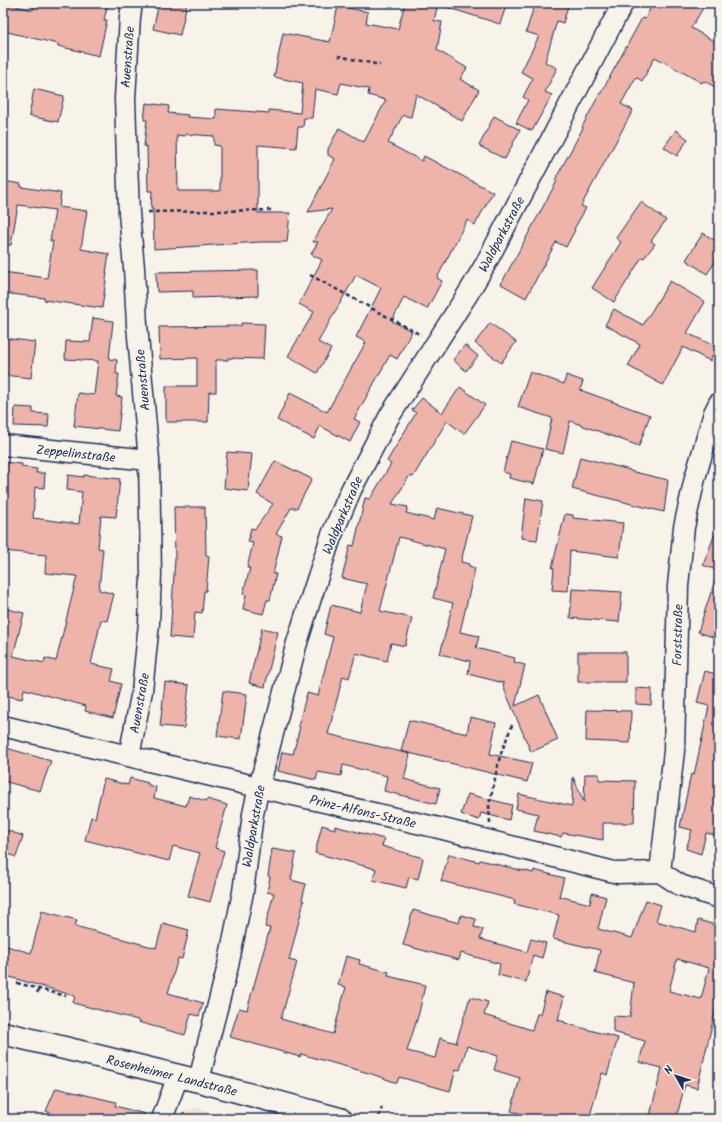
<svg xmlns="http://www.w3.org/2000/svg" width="722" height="1122" font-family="Kalam,sans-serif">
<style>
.built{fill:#f4e0d5}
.building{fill:#eeb4a9;stroke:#1b2f5e;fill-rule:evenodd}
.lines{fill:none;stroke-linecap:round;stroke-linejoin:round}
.minor-casing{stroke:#1b2f5e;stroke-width:23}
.secondary-casing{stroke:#1b2f5e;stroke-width:25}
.path{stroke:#1b2f5e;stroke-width:2.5;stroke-dasharray:4 3;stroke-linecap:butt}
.minor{stroke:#f7f3e8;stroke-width:20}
.secondary{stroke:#f7f3e8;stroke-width:22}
.labels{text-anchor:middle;stroke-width:3;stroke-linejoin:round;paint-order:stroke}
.street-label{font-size:13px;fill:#1b2f5e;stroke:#f7f3e8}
</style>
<rect width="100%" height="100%" fill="#f7f3e8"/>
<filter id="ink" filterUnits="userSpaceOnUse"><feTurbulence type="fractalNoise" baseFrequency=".025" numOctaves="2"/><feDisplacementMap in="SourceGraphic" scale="8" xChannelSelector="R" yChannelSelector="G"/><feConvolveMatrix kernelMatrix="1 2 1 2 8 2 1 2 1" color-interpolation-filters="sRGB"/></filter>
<g filter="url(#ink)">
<path class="built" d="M196,1108L235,1119H177L178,1115L186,1111Z"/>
<path class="building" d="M3,3L33,10L34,3H108L104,20H107L99,56L58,46V44L3,31Z
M159,3H187L180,35L153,29Z
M405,3H438L434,21L442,22L437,50L467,68L460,79L479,90L462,121L416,94L411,117L403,115L388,143L422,161L424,156L493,192L475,225L467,220L437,278L442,281L427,309L404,297L392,321L412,331L397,359L390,355L354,419L360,422L350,442L320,426L314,439L277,420L290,393L327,412L366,342L356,337L381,288L356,275L318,342L331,349L317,373L288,356L314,312L299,304L322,260L311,254L318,242H313L332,209L308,212L335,159L328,155V149L339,128L364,142L386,100L368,95L369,89L341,83L338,94L315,89L312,118H304L303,127H298L296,148L258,145V213H290L287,242H260L154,249L153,209H151L152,191H148L147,147L144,146L147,120H144L146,103L169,106L168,113L188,115L187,117L216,119V109L269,113V110L300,113L303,83L274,77L283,33L330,42L338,6L368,12L366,23L398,29ZM185,134L214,136V145L220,146V191H178L177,135L185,136Z
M444,3H507L500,24L443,6Z
M535,3H558L568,6L563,23L557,21L545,62L557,68L545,92L552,95L532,131L516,123L528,100L523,97L533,78L521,72L539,36L526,32Z
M653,3H706L691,28L719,44V89L704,81L702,83L655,57L642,81L636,77L621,104L633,110L581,206L586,208L574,229L575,230L566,247L556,242L526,298L501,284L557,181L555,180L583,128L582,127L600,93H601L642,18L645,19Z
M34,89L64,96L58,122L29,116Z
M494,116L520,130L505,159L479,146Z
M676,130L688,139L677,156L664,147Z
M3,181L21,184V187L61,193L59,207L87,211L81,249L109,254L106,273H107L102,308L44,300V298L3,293V272L47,278L53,241H50L55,210L18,205L11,245H3Z
M641,202L666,220L651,241L655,244L644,258L642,257L614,302L592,288L621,242L616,238Z
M703,233L719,243V256L707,274L686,260Z
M258,270V296L193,298V291L157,292L156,272Z
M670,281L705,302L687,333L717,347L710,361L683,347L663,385L628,366L640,344L605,325L614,309L643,325Z
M93,318L113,321L109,359L117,360L116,374H119L116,396L122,397L118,431L74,426L78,393L94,395L98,361L65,359L66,341L90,342Z
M241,323L265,324L263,359L228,358V360H216V392H209L208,422H166V386H197V358L160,359L159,327L241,326Z
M490,323L516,342L501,363L475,343Z
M3,338L35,342L31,378L3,375Z
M465,345L478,356L466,371L453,360Z
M530,372L564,384L566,375L583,381L580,390L650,415L639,446L570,421L563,453L545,449L552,418L518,407Z
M460,387L485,405L464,434L447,421L413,477L410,475L392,504L408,507L406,513L434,520L437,508L472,516L461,562L469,564V566L475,568L460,632L479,636L476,648L515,658L514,662L525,665L515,706L539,695L558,740L531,752L503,686L504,683L468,674L470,661L440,654L453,603L433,598L445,549L399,537L380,611L412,618L405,646L391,643L387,661L356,653L349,678L343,676L328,734L410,754L404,779L440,788L436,804L384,791L387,776L343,765L341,776L318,772L316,780L278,771L282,752L293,754L300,727L298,726L307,693L318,696L333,637L324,634L331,605L360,612L367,584L342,578L350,545L354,546L365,498L370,499L391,464L387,461L416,413L412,410L422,398L442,413Z
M15,407L33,408V413L49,414L48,427L14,426Z
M511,441L543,449L534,484L509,478L510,474L503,472Z
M227,452L252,454L248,491L224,488Z
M580,457L630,470V471L668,480L664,512L572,489Z
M275,461L312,479L297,508H291L276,534L282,536L273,574H276L270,600H267L263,614L243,609L246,595L243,594L250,568H247L253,543L248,542L251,528L255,529L273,504L257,494Z
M3,462L22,464V467L37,469L36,473H45L44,488L35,487L33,518L79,524L82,492L67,490L68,475L84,477V475L120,479L116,517L101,516L98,548L103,549L99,590L114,594L107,621L101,620L91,664L114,669L111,681L121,684L113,718L85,711L86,706L24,689L22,699L3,695V608L24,613L13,656L44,663L45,658L56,661L77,576L45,573L46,555L3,551Z
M526,498L543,501L537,540L521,538Z
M174,507H205L206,555L209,556L206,591H204L202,613L195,612L193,639L170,637L175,559Z
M565,514L573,515V518L623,523L619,557L570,551L568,591L552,590L554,568H552Z
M718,526H719V571L703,565Z
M716,577L719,578V639L698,632Z
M572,589L622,592L619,622L570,618Z
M262,628L278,632L265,687L249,683Z
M578,652H626V682H578Z
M705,671L719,675V836L706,833L701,854L686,849L692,830L680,827L691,774L694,775L709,706L697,703Z
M165,682L189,685L184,728L160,726Z
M636,688L652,689L651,705L636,704Z
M223,691L247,694L241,739L217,736Z
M587,710L631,711L630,743L586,741Z
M470,717L496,723L490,754L532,763L527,782L401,751L409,720L467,734Z
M3,747L51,761L40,791L3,781Z
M585,774H599V780L635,781L634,823H603V840L563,833L561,837L534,831L538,814L516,809L519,794L572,806L573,777L584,802Z
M130,778L148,783V785L156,787L154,798L186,806L189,796L206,801L207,799L227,805L215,848L224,851L210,902L188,896L200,853L173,846L169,861L85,840L91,817L95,818L104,779L128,785Z
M468,794L512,805L509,820L481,813L479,820L461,814Z
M322,825L335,829V826L384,839L382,846L423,858L418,879L409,877L406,888L373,880L376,869L315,853Z
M3,829L23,836L16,857L3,852Z
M272,849L296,853L291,880L306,884L302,900L304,901L289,960L297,962L281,1019L333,1034L346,987L338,985L346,956L360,960L359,964L389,972L388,976L425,985L419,1013L407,1051L435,1058L440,1038L457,1043H456L470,997L488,1002L484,1015L532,1030L537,1014H540L546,992L564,997L558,1020L565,1022V1023L618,1038L607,1075L602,1073L589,1119H542L511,1111L520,1078L494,1070L498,1056L467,1046L460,1070L456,1069L450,1091L399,1077L397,1083L372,1074L301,1054L300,1057L230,1037L239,1008L247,1010L270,928L265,927L274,893L267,892L270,877L268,876Z
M449,854L479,862L480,860L523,871V870L533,873L534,870L564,878L559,896L590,904L592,893L606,897L598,929L632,938L646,900L661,905L656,921L696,932L698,920L719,926V1009L716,1008L697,1088L685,1085L676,1119H649L662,1068L639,1062L645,1041L613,1032V1016L630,1017L634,983L595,973L600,950L553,939L559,915L514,904L515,900L441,881ZM677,959L709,968L701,999L669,991Z
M413,910L459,923L461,915L476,919L474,927L483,929L480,939L527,952L531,939L546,943L542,958L533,955L526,982L498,975L500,964L461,953L459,960L403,945Z
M42,911L77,920L75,926L156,948L163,923L189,930L182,959L178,958L168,993L203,1003L199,1016L191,1014L185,1035L138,1022V1020L73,1003L75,996L3,975V945L31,953Z
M56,1088L116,1102L115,1106L145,1114L144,1119H65L46,1111Z"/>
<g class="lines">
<defs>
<path id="minor" d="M3,445L149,460
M3,726L245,784L439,828L618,873L660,872L680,885L719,898
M129,756L142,691L149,623L151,574L149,460L137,325L134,268L129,213L127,160L125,98L130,17L132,3
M660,872L674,751L678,586L684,527L695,478L714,413L719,403
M199,1081L207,1047L228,966L243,892L253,814L259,787L296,646L311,598L331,537L351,490L389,417L469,292L486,263L623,3
M162,1119L178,1076"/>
<path id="secondary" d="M3,1033L199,1081L340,1119"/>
</defs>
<use href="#minor" class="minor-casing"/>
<use href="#secondary" class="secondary-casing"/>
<path class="path" d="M338,56L380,65
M148,212L274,210
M310,275L421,335
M490,823L489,805L500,756L512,725
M17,983L66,996
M37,993L39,989
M379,1117L382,1107
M238,1119L239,1114"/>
<use href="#minor" class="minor"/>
<use href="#secondary" class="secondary"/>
</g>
</g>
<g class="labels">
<g class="street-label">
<text transform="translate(127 57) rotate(-86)" y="5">Auenstraße</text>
<text transform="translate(501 234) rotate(-62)" y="5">Waldparkstraße</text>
<text transform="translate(142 380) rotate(-95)" y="5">Auenstraße</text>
<text transform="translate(76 453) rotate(6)" y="5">Zeppelinstraße</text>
<text transform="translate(342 515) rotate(-67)" y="5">Waldparkstraße</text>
<text transform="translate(677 635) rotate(-89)" y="5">Forststraße</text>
<text transform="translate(139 703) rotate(-80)" y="5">Auenstraße</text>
<text transform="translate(363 811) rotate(13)" y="5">Prinz-Alfons-Straße</text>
<text transform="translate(253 826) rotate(-80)" y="5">Waldparkstraße</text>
<text transform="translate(172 1075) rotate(14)" y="5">Rosenheimer Landstraße</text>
</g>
</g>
<rect width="722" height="1122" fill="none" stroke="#f7f3e8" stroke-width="16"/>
<rect x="8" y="8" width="706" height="1106" fill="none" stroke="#1b2f5e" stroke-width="1.5" filter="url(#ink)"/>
<g transform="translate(676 1076) rotate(309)" stroke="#f7f3e8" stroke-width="3" paint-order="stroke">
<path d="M0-3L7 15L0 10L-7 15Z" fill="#1b2f5e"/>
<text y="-6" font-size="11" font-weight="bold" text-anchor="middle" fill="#1b2f5e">N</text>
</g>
</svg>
